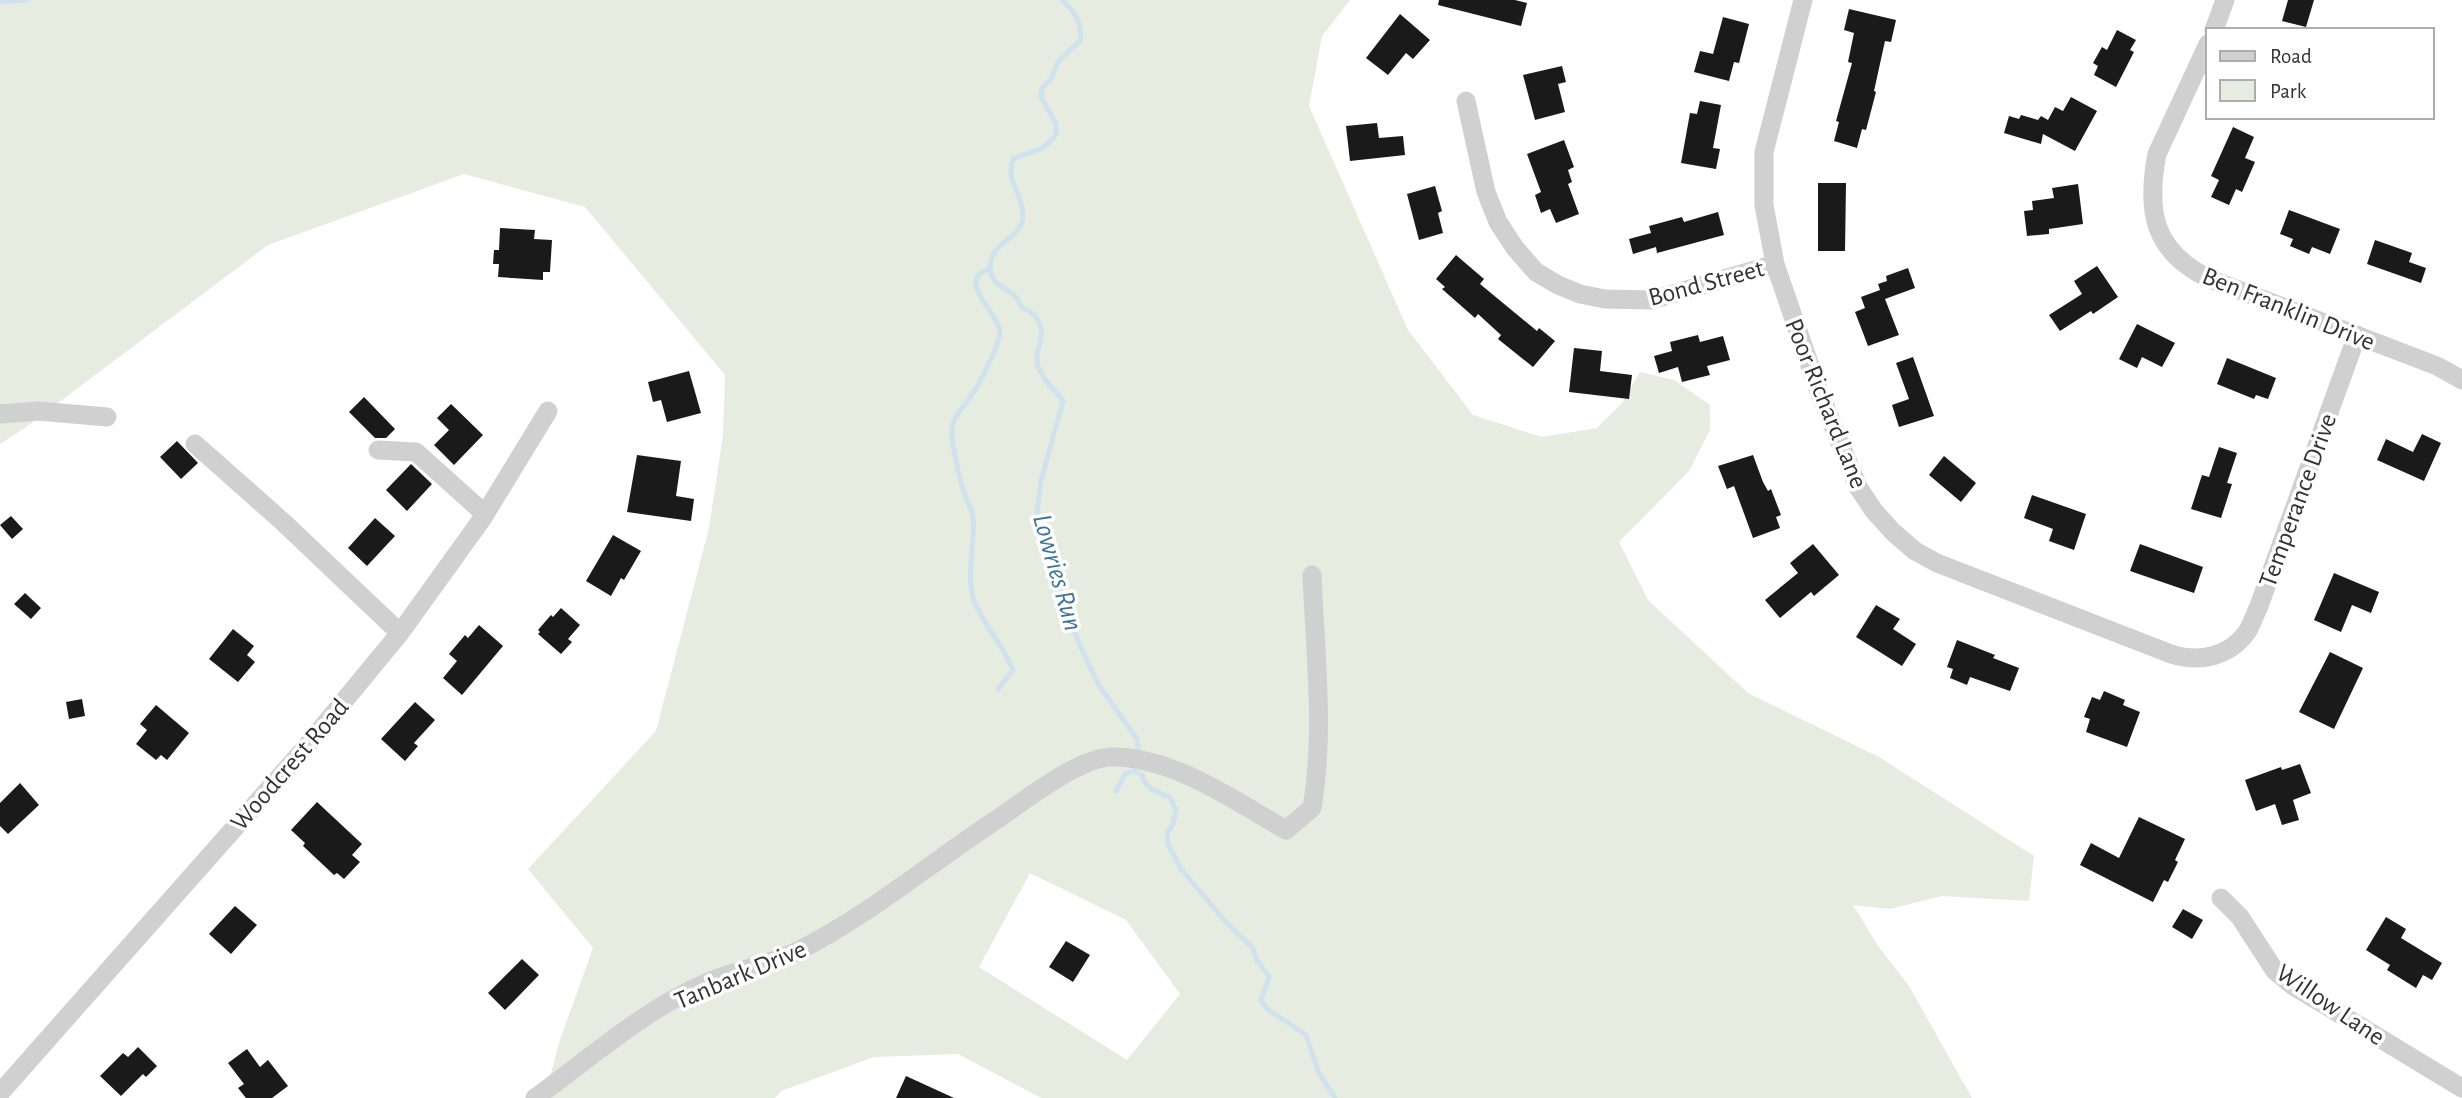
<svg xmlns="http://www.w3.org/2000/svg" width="2462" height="1098" font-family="'Alegreya Sans',sans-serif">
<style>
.green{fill:#e6ecdf;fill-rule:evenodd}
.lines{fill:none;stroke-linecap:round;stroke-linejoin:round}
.stream{stroke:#cfe2ee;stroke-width:5}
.building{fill:#1a1a1a}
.minor{stroke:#d0d0d0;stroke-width:19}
.labels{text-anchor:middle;stroke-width:7;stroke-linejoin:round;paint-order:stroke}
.street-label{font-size:26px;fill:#333;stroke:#fff}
.water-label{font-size:28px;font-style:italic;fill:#3f7597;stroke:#fff}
</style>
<rect width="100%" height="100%" fill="#fff"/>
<path class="green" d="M0,0H1350L1322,36L1309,106L1408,330L1473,415L1542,437L1597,428L1622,403L1640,372L1674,380L1710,405V430L1689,471L1619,542L1648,600L1748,693L1879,757L2034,856L2029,901L1942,896L1890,909L1853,905L1878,946L1909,986L1972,1098H1041L958,1054L874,1057L781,1091L775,1098H544L560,1040L593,948L528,869L656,731L709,528L723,435L725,375L585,207L464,174L268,245L26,427L0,444ZM1030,873L1126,920L1180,994L1127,1060L979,967Z"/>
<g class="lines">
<path class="stream" d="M1062,0C1075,12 1081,21 1081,40L1058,62L1051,79L1042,88L1041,97L1055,122L1057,133C1043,153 1033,150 1013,159C1005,182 1023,193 1023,215C1023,239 991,240 990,267C990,285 1006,287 1016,297C1019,300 1019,304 1022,307C1026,310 1032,311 1035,316C1050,335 1035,346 1037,361C1038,375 1055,390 1063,401L1041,481L1037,513L1057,559L1062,601L1082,650L1098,684L1137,739L1139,754
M0,2L28,0
M990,269C952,280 1002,315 1000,334C997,349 980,384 971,396C964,406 954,416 952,428C950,440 961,483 965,496C967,502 972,509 973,516C976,543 965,575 974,601C984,626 1003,645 1013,670L998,689
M1134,771L1142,775C1145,789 1157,792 1170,797L1176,810L1173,824L1167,833L1168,844L1181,869L1225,921L1253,948L1256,959L1269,977L1261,1000L1267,1009L1306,1035L1319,1073L1335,1098
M1116,791L1125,774L1134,771"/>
</g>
<path class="building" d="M1439,0H1515L1527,3L1521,26L1438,5Z
M2288,0H2314L2306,27L2282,21Z
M1849,9L1896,20L1891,42L1885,41L1874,91L1876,92L1866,130L1862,129L1857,148L1834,141L1839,122L1836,121L1852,63L1848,62L1854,33L1844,30Z
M1400,14L1430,40L1413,59L1406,53L1388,75L1366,58Z
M1723,17L1749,24L1739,63L1734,62L1729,81L1694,72L1700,51L1713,54Z
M2117,30L2136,40L2130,50L2134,52L2116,87L2094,75L2098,66L2093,63L2102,47L2107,50Z
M1562,66L1566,82L1558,84L1565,112L1535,120L1523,75Z
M2071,97L2097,111L2075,151L2043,134L2041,144L2004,133L2009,116L2019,119L2021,115L2038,120L2041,116L2048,120L2055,107L2063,111Z
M1700,101L1721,105L1713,148L1720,149L1716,169L1681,163L1690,113L1697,114Z
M1377,123L1379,138L1403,136L1405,155L1350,161L1346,126Z
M2233,127L2254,137L2245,158L2255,162L2242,192L2236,189L2229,205L2211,197L2219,180L2211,176Z
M1564,140L1574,167L1568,170L1572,182L1568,184L1579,214L1556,223L1550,209L1541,213L1535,195L1541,192L1527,154Z
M1818,183H1846L1845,251H1818Z
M2078,184L2083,224L2049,229V234L2027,236L2024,211L2033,210L2032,201L2054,198L2052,188Z
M1435,186L1442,211L1438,213L1443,233L1419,240L1407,194Z
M2289,210L2340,229L2330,254L2312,247L2309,254L2290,246L2293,239L2280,234Z
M1718,212L1724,235L1657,253L1656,247L1633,254L1629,239L1651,233L1649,226L1682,217L1684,222Z
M500,228L535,230L534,239L552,240L550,272H543V280L498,277L499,264H493L494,250H499Z
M2375,240L2412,253L2409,262L2426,268L2421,283L2367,264Z
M1456,255L1484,279L1480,284L1537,331L1539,328L1555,341L1533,367L1498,339L1501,335L1478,314L1475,318L1442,289L1445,287L1436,279Z
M2097,266L2118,297L2093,314L2091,311L2060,331L2049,315L2082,294L2074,281Z
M1908,268L1915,288L1885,299L1899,335L1868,346L1855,312L1865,308L1861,297L1880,290L1878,284L1887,281L1886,276Z
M2137,324L2175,343L2162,367L2142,357L2137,368L2119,359Z
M1698,335L1700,342L1723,336L1730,360L1707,366L1710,375L1682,382L1678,367L1659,373L1654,356L1672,351L1670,342Z
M1574,348L1602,351L1600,371L1632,375L1629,399L1569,392Z
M1913,357L1934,416L1899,427L1892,405L1909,399L1896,363Z
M2227,358L2276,378L2268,399L2256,395L2254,399L2217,384Z
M689,371L701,413L667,422L661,400L653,402L648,382Z
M364,397L395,429L386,438H375L349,412Z
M451,404L483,435L454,465L434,445L449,430L437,418Z
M2422,434L2441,443L2424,481L2377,460L2386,439L2413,452Z
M177,441L198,463L181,479L160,457Z
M2219,447L2237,453L2227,483L2232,484L2221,518L2191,509L2202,475L2209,477Z
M637,455L681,461L676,496L694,499L691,521L627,512Z
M1753,455L1763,482L1768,491L1771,489L1781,515L1776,517L1780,528L1753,538L1734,486L1727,489L1718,466Z
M1944,456L1976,483L1961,502L1929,475Z
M411,464L432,484L407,511L386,490Z
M2032,495L2086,514L2074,550L2049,541L2053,529L2024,518Z
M11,516L23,529L12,539L0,525Z
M375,518L395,536L367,566L348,548Z
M613,535L641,551L624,580L621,578L611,596L586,581Z
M1813,544L1839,575L1814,596L1811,592L1780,618L1765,600L1798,573L1790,563Z
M2140,544L2203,567L2194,593L2130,571Z
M2334,573L2379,592L2371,613L2352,605L2341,632L2314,620Z
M25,593L41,608L31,619L14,604Z
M1876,605L1900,619L1893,629L1916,644L1902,666L1856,637Z
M561,608L580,625L568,639L572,642L561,654L538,634L540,632L538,630L551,615L553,617Z
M479,625L503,646L462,695L443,678L457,661L449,654L465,635L468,638Z
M233,629L254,646L247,655L255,662L238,682L209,659Z
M1957,640L1995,655L1993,658L2019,668L2010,691L1970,677L1967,685L1950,678L1953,669L1947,667Z
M2330,652L2363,668L2334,729L2299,712Z
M2104,691L2125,700L2123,705L2140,712L2127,747L2086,732L2090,719L2084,717L2092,697L2100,700Z
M82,699L85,716L69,719L66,702Z
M415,702L435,720L414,743L418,746L405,761L381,739Z
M156,705L189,733L167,760L161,755L156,760L136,744L147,730L140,724Z
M2300,764L2311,793L2293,800L2299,820L2282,825L2275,804L2256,811L2245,780L2281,767L2282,770Z
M20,783L39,805L8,834L0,826V803Z
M317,802L362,844L352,855L360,862L344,879L337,873L334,875L303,846L305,843L291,830Z
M2139,817L2185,839L2175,860L2178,862L2168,882L2164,880L2153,902L2080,865L2091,843L2119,858Z
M235,906L257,925L231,954L209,934Z
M2183,909L2203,920L2192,939L2172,927Z
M2386,917L2406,929L2401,938L2442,963L2432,980L2423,975L2416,988L2387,970L2390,965L2366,950Z
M1066,941L1090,955L1073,982L1049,967Z
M522,959L539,975L505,1010L488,993Z
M138,1047L157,1066L146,1077L143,1074L121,1096L100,1076L123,1053L128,1057Z
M247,1049L260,1067L268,1060L288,1086L272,1098H246L238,1088L244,1084L228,1063Z
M906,1076L954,1098H896Z"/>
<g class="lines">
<path class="minor" d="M1803,0L1764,152V205L1775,264L1818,389L1858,487L1874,511L1893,532L1915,551L1937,563L2171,654C2199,663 2229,657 2247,632C2252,624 2255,614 2259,606L2357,335
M2214,30L2225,0
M2208,44L2157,154C2146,211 2153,252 2210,279L2437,366L2462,380
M1466,101L1486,192L1498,222L1515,248L1536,272L1558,285L1580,294L1605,299L1652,300L1775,264
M0,414L38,411L107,417
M195,444L283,522L400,633
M378,450L416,452L485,514
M2221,898L2240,917L2275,971L2292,985L2462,1088
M0,1093L306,747L400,633L482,519L548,411
M535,1098C589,1059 645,1009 706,983C737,969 772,965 802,949C871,913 931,863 996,820C1024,801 1078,758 1111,757C1172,756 1235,801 1286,830L1312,808C1325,731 1315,652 1312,575"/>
</g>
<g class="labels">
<g class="street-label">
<text transform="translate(1706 282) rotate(-15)" y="9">Bond Street</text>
<text transform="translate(2289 308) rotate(22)" y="9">Ben Franklin Drive</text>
<text transform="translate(1827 403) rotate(68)" y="9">Poor Richard Lane</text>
<text transform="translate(2297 500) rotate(-70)" y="9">Temperance Drive</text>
<text transform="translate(289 764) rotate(-49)" y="9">Woodcrest Road</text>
<text transform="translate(740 974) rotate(-23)" y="9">Tanbark Drive</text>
<text transform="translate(2331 1004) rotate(34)" y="9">Willow Lane</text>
</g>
<g class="water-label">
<text transform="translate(1059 572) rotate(74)" y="10">Lowries Run</text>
</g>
</g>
<rect x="2206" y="28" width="228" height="91" fill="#ffffff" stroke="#adadad" stroke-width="2"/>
<rect x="2220" y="51" width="35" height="10" fill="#d0d0d0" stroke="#adadad" stroke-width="2"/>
<text x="2270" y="63" font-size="21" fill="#333333">Road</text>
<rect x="2220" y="80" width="35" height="21" fill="#e6ecdf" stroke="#adadad" stroke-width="2"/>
<text x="2270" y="98" font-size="21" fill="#333333">Park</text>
</svg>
